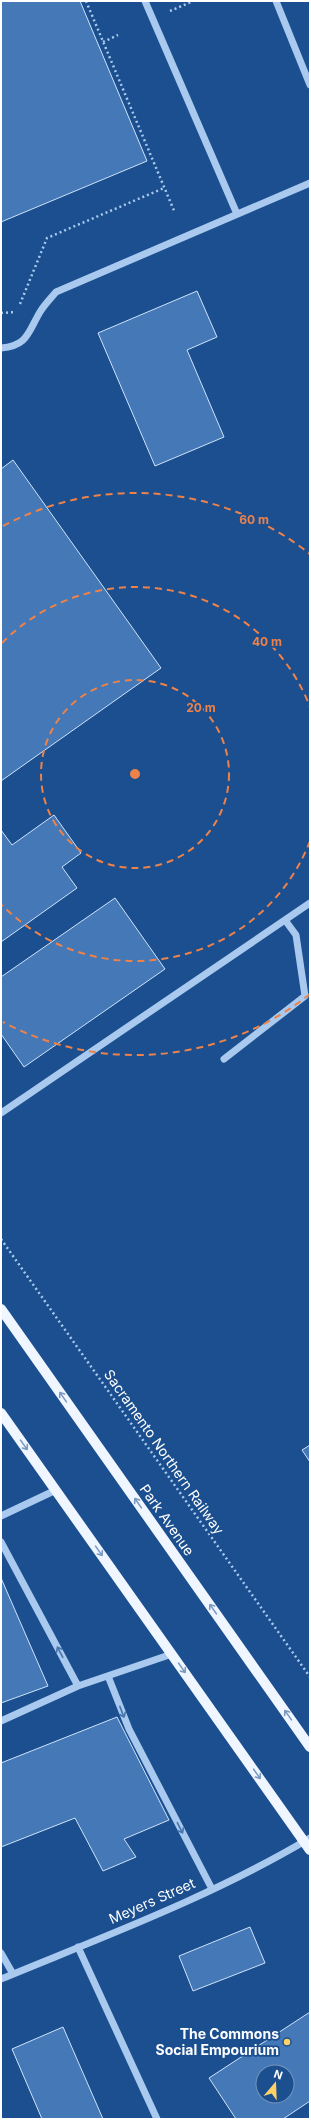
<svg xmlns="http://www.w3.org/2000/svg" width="311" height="2120" font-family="Inter,sans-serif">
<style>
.building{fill:#4478b7;stroke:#cfe3fa;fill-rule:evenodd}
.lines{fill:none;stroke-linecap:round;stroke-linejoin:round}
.path{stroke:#a9c9ee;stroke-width:2.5;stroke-dasharray:2 3;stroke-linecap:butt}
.minor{stroke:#a9c9ee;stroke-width:7}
.major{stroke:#f0f6ff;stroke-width:10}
.oneway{stroke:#7b9ac1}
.oneway2{stroke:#4674ac}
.ring{fill:none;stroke:#ee8249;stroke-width:2;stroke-dasharray:7 5}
.poi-dot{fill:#ffd166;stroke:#1b4f8f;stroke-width:1.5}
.labels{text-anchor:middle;stroke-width:3.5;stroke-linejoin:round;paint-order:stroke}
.street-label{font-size:14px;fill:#fff;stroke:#1b4f8f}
.poi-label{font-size:14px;font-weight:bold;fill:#fff;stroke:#1b4f8f;text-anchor:end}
.centre{fill:#ee8249;stroke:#1b4f8f;stroke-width:2}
.ring-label{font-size:12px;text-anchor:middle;font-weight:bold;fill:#ee8249;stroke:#1b4f8f;stroke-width:3.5;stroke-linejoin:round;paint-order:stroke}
</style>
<rect width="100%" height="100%" fill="#1b4f8f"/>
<path class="building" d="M1,1H80L147,161L1,222Z
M197,291L217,337L187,350L224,437L155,466L98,333Z
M13,460L161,668L1,781V469Z
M54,815L81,853L62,867L77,888L1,942V830L12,845Z
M115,898L165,969L24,1067L1,1034V977Z
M310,1445V1462L302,1450Z
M1,1578L48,1686L1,1703Z
M117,1717L169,1820L124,1839L136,1857L103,1871L75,1818L1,1847V1763Z
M250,1927L265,1963L193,1991L179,1956Z
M310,2012V2101L283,2119H236L209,2078ZM263,2072H287V2096H263Z
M63,2027L103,2119H42L12,2049Z"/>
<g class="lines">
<path class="path" d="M86,1L175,213
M170,11L191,2
M103,42L118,35
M20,304L47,238L164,188
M1,313L16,312
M1,1239L310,1677"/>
<path class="minor" d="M145,1L237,214
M276,1L310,85
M1,348C28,346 28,332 40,312C44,305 51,298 56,292L310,183
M224,1059L305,996L296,935L285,920
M1,1113L310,903
M1,1516L56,1490
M1,1542L78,1686
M108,1676L129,1729L212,1889
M1,1721L78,1686L172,1654
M78,1947L157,2119
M1,1953L13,1974
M1,1979C105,1936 213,1896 310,1838"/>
<path class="major" d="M1,1309L310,1747
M1,1413L310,1850"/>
</g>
<defs><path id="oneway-shaft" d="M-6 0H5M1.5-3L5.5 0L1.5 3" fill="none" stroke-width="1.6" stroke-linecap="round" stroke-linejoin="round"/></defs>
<g class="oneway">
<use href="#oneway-shaft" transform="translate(63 1397) rotate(-125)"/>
<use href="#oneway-shaft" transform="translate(24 1445) rotate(55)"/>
<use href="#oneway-shaft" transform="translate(138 1503) rotate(-125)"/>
<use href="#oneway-shaft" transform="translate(99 1551) rotate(55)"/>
<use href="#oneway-shaft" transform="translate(213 1609) rotate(-125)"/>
<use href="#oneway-shaft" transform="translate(182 1668) rotate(55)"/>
<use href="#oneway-shaft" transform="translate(288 1715) rotate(-125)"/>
<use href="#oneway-shaft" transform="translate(257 1774) rotate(55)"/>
</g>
<g class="oneway2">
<use href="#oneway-shaft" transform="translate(60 1652) rotate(-118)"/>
<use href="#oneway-shaft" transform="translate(122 1712) rotate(69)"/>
<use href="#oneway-shaft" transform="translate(180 1828) rotate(63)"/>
</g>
<g class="ring">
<circle cx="135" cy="774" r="94"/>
<path d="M310 841A187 187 0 0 1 2 905M2 643A187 187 0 0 1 310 707"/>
<path d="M310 994A281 281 0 0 1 3 1022M3 526A281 281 0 0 1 310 554"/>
</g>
<circle class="poi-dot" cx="287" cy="2042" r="4"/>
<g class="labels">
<g class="street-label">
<text transform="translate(164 1452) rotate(55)" y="5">Sacramento Northern Railway</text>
<text transform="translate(167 1520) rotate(55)" y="5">Park Avenue</text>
<text transform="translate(152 1901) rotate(-24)" y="5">Meyers Street</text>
</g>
<g class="poi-label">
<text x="279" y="2039">The Commons<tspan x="279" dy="16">Social Empourium</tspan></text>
</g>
</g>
<circle cx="135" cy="774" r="6" class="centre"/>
<g class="ring-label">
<text x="254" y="524">60 m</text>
<text x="267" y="646">40 m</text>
<text x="201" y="712">20 m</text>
</g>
<rect width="311" height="2120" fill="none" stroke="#ffffff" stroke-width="4"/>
<g transform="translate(275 2084) rotate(19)"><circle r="19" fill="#1b4f8f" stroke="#7695bc"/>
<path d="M0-3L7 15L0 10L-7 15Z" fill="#ffd166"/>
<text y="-6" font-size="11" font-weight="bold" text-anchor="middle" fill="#ffffff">N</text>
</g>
</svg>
